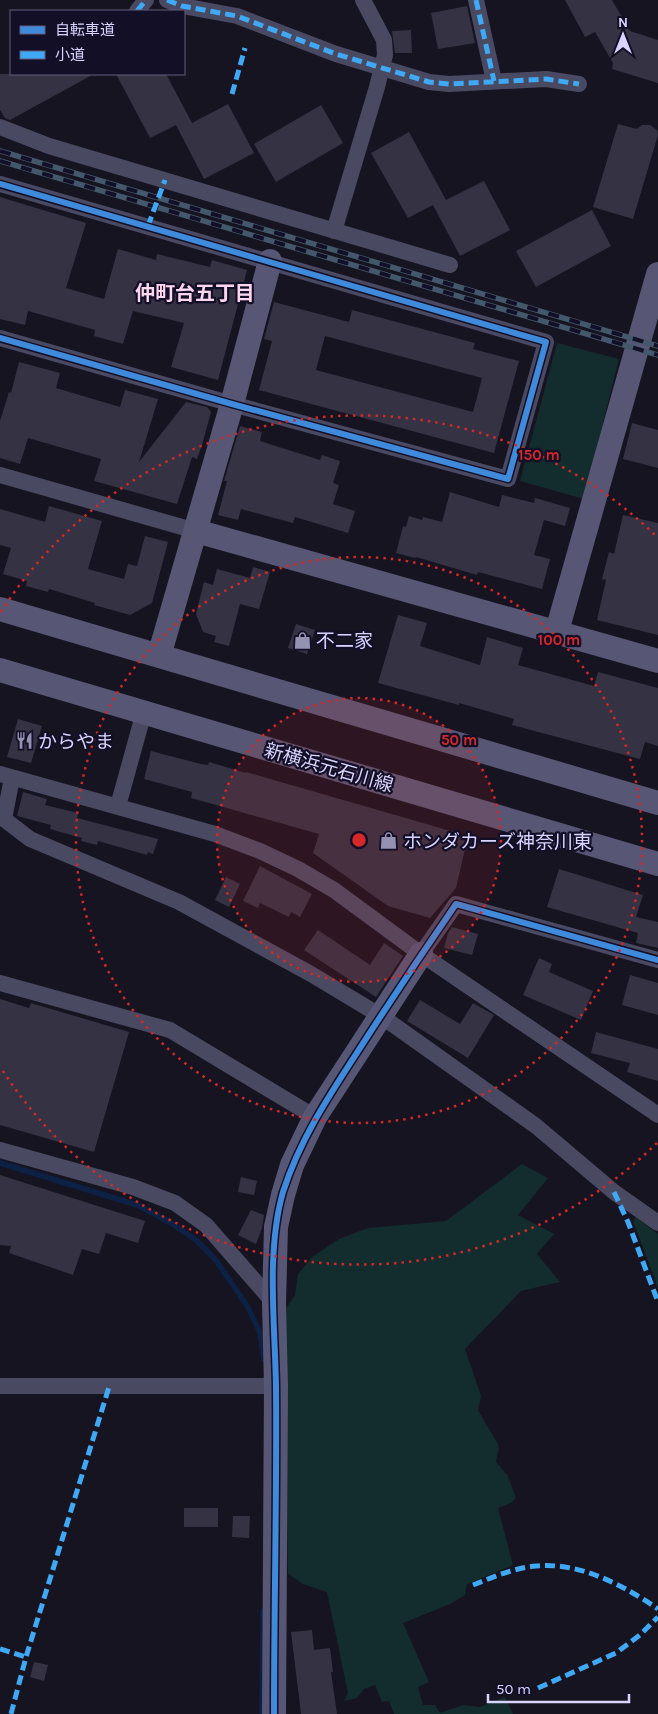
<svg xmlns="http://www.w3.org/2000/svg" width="658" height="1714" font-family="Karla,'Noto Sans JP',sans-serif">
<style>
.green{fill:#132c2d}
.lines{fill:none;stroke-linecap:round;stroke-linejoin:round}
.stream{stroke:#0d2144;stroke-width:5.5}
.building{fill:#343243;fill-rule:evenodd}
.street{stroke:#4a4962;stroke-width:16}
.secondary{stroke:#575674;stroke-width:24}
.rail-casing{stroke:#43596b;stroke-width:5.5}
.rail{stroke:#130f26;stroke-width:4;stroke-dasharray:11;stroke-linecap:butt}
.quiet{stroke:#3fa9f5;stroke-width:5;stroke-dasharray:10 5;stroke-linecap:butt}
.cycleway-casing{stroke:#130f26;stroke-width:9}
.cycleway{stroke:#408adc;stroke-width:6}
.ring{fill:none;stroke:#d62828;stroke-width:2.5;stroke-dasharray:2.5 5}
.labels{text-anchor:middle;stroke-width:4.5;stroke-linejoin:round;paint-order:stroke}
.poi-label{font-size:19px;fill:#d9d4ff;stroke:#130f26;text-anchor:start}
.street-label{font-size:19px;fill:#d9d4ff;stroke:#130f26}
.neighbourhood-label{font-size:20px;font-weight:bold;fill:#ffd6f0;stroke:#130f26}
.centre{fill:#d62828;stroke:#130f26;stroke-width:2.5}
.ring-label{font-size:15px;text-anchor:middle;font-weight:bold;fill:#d62828;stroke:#130f26;stroke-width:4.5;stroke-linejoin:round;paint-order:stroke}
</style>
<rect width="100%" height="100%" fill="#161421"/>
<path class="green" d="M557,343L619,359L584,499L520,481Z
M522,1164L548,1178L518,1215L554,1234L537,1254L560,1282L521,1291L465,1349L481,1396L478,1410L499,1446L496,1462L508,1476L516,1498L511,1503L498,1508L513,1565L467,1584L465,1595L450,1604L403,1623L429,1682L418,1687L423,1705H435L440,1713L463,1705L480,1707L505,1697L513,1714H394L389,1701L382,1702L375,1685L364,1689L357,1698L344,1701L348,1693L327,1592L303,1584L288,1574L283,1313L295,1295L298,1274L312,1257L339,1239L368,1228L446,1221Z
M636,1217L658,1234V1288L633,1221Z"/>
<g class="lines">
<path class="stream" d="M0,1163L137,1205L171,1223L196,1240L215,1259L248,1307L260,1333L264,1359
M262,1714L263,1611"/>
</g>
<path class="building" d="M565,0H612L630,31L658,40V83L612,69L613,63L595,32L585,37Z
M467,6L475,43L438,49L431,13Z
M411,30L412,53H395L392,31Z
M0,74H94L10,120L5,118L0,110Z
M116,74H166L192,123L228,104L254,153L204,179L176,125L150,138Z
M321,105L343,143L276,182L254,144Z
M618,124L637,129L642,125H650L657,130L658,135L633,219L593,207Z
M409,132L446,200L484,181L510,230L460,256L433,205L408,218L371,153Z
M0,197L86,223L66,288L104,299L118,249L156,260L157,254L210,267L212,260L247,270L218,380L171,367L184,323L133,311L123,344L94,336L95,330L28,311L25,325L0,319Z
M592,210L611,246L536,287L516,251Z
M274,302L349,322L352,310L475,343L473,349L519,361L494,453L259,390L272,341L264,339ZM325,336L482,378L473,412L316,370Z
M19,362L60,373L56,388L120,407L125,390L158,399L139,462L186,402L207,407L211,412L202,445L197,459L192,457L177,504L94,481L101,459L28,438L20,464L0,458V421L9,392L11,393Z
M632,423L658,430V468L623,459Z
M240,426L262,432L260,441L320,460L322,455L340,461L333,483L339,485L333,504L355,511L348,533L295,517L293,523L241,509L238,520L218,515L227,481H224Z
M450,492L499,507L502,495L534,503L535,498L570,508L565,526L544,520L534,555L550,559L542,589L478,572L477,575L416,557L415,558L396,553L403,526L406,527L409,516L422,520L423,517L442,522Z
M49,506L102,521L88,569L124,579L128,564L137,566L145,536L168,542L152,603L130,615L94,605L95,603L49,589L48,592L26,586L27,581L3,574L11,548L0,545V509L45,522Z
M623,515L658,523V635L597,620L606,580L602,579L609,552L614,554Z
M253,567L270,572L259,609L240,604L229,646L214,642L216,636L203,632L196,614L204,582L213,585L217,569L250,578Z
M398,615L427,623L420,646L480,665L487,637L523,648L518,665L594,686L598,672L658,688V746L645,742L640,759L512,725L514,719L459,703V705L378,683Z
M296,624L315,630L307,654L288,648Z
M18,719L42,726L31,763L7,757Z
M151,751L201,764L208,765L209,762L246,773V772L468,836L456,888L430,918L388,906L313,853L319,834L191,798L192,792L144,779Z
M23,792L47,799L45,805L78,813L77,818L158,839L153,854L148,852L147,855L98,841L97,845L81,841L82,838L50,829L51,825L17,816Z
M260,866L312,894L300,917L291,912L289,917L260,903L258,908L243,901Z
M559,869L643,895L636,917L658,922V948L636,943L638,933L547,907Z
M226,877L240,884L229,907L215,900Z
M452,927L478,934L472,955L444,948L448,933Z
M318,930L370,965L384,943L403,956L376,997L304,950Z
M539,958L552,964L549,972L593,991L581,1020L523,995Z
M630,975L658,983V1015L622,1005Z
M0,999L29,1008L31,1003L129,1032L94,1152L0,1125Z
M420,1000L460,1024L473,1003L494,1015L468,1058L407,1021Z
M596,1032L658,1049V1081L627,1072L630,1063L591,1053Z
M0,1175L145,1221L138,1243L106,1233L99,1254L82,1249L73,1275L9,1253L11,1246L0,1245Z
M241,1177L257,1181L254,1195L238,1192Z
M251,1210L264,1215L262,1228L256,1244L238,1235Z
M184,1508H218V1527H184Z
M233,1516H250L249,1538L232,1537Z
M312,1630L314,1650L330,1648L333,1672H331L337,1714H301L291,1632Z
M34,1662L48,1665L44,1681L30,1677Z"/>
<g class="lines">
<path class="street" d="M167,0L182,6L237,16L336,54L429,82L449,84L546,79L579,84
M476,0L494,81
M137,11L146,0
M0,127L49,146L450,265
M0,184L546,342L508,479L232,404L0,338
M334,231L377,87L385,55L384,40L363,0
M0,475L196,531
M0,774L215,834L260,851L298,869L334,890L421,954L658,1115
M12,778L4,819L30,839L179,902L311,974L381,1016L536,1126L614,1192L658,1223
M118,806L144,712
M421,954L456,904L658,960
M0,983L170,1030L315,1117
M0,1150L133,1187L175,1203L206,1225L274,1303
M0,1386H276"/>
<path class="secondary" d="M196,531L658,661
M0,609L658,803
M557,631L658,274
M159,656L232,404L270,261
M0,670L658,864
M274,1714L276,1386L274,1303L276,1227L283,1195L292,1165L315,1117L421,954"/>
<defs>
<path id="rail" d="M0,151L658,346
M0,161L658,355"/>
</defs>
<use href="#rail" class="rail-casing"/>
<use href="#rail" class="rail"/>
<path class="quiet" d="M167,0L182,6L237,16L336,54L429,82L449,84L546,79L579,84
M476,0L494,81
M137,11L146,0
M232,94L245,48
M148,226L165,180
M614,1192L628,1222L658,1302
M473,1585C493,1577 514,1568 536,1566C580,1562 623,1585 658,1609
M0,1649L26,1657
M538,1688L616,1653L640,1635L658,1617
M11,1714L26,1657L109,1387"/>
<defs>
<path id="cycleway" d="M0,184L546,342L508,479L232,404L0,338
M274,1714C274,1605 277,1495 276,1386C275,1325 266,1251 283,1192C300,1139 330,1094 360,1048C391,1000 423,952 456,904L658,960"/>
</defs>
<use href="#cycleway" class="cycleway-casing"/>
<use href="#cycleway" class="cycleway"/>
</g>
<circle cx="359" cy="840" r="142" fill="#d62828" fill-opacity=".12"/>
<g class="ring">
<circle cx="359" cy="840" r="142"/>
<circle cx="359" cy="840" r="283"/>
<path d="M657 1143A425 425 0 0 1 1 1068M1 612A425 425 0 0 1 657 537"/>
</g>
<defs>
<symbol id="shop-bare" viewBox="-9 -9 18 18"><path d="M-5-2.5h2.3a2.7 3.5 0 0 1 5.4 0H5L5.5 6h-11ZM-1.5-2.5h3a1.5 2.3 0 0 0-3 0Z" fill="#9591b1" stroke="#130f26" stroke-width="2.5" paint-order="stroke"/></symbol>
<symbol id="restaurant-bare" viewBox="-9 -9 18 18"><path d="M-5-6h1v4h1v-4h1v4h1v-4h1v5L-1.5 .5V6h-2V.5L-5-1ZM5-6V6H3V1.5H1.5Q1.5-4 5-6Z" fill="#9591b1" stroke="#130f26" stroke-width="2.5" paint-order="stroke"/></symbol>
</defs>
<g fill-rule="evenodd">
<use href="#shop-bare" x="290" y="628" width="25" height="25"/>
<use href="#restaurant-bare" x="12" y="728" width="25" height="25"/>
<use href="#shop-bare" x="376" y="828" width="25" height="25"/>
</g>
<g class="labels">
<g class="poi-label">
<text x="316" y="647">不二家</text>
<text x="38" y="748">からやま</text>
<text x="403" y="848">ホンダカーズ神奈川東</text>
</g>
<g class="street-label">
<text transform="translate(329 767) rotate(16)" y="7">新横浜元石川線</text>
</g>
<g class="neighbourhood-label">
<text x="195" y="300">仲町台五丁目</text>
</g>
</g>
<circle cx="359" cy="840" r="8" class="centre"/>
<g class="ring-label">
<text x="539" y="460">150 m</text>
<text x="559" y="645">100 m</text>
<text x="459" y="745">50 m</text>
</g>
<rect x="10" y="10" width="175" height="65" fill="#130f26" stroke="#625e7d"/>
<rect x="20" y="26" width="25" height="8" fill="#408adc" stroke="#625e7d"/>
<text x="55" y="35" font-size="15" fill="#d9d4ff">自転車道</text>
<rect x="20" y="51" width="25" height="8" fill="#3fa9f5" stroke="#625e7d"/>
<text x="55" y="60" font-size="15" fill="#d9d4ff">小道</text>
<g transform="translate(623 35)" stroke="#130f26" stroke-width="4" paint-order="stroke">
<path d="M0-4L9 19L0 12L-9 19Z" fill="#d9d4ff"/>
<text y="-8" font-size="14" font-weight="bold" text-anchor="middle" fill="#d9d4ff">N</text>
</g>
<path d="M488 1694v8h141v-8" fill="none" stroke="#d9d4ff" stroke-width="2.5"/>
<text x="496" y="1694" font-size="15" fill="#d9d4ff" stroke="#130f26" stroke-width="4" paint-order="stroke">50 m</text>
</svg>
